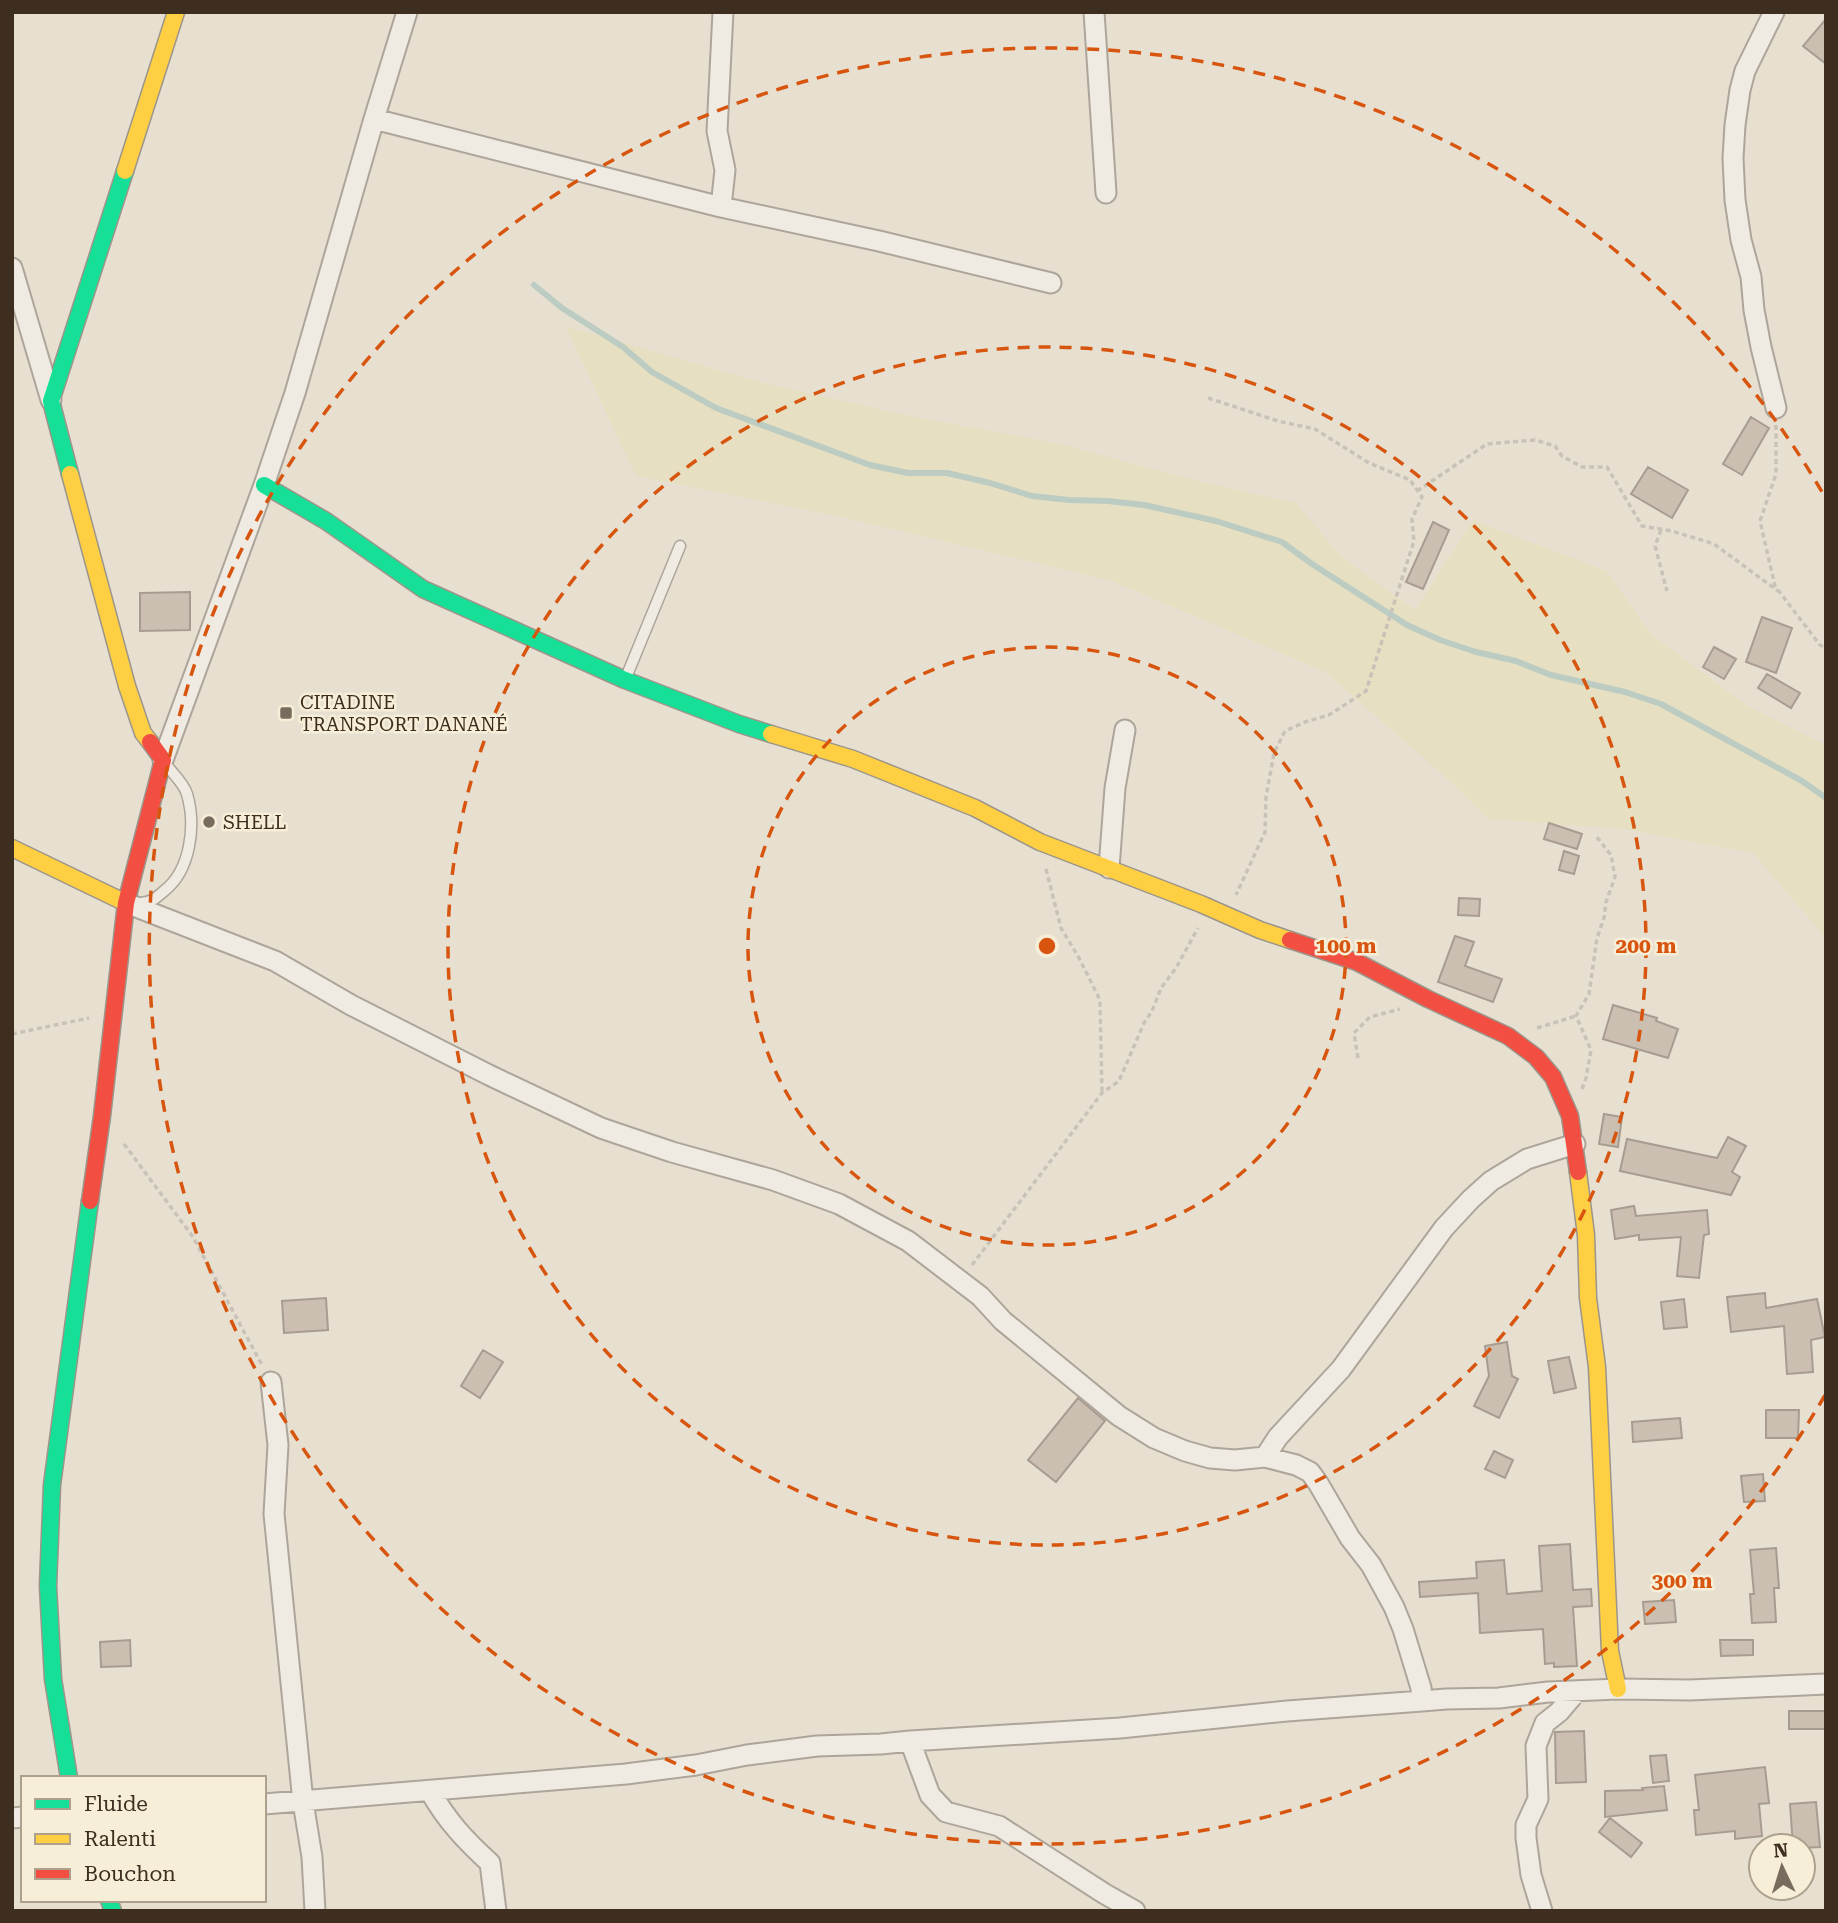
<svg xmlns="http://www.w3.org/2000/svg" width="1838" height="1923" font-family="'Roboto Serif',serif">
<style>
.farmland{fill:#e6dfc2}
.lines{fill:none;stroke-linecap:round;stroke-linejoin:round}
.stream{stroke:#bcccc2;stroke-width:6}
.building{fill:#cbbfb2;stroke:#a89c90;stroke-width:2}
.lane-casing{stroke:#ada599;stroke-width:13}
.street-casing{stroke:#ada599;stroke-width:23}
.fast-casing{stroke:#9c958a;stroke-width:19}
.slow-casing{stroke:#9c958a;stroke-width:19}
.jam-casing{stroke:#9c958a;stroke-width:19}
.path{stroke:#c8c2b9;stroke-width:3.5;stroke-dasharray:5 3.5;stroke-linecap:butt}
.lane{stroke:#efebe3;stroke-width:10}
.street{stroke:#efebe3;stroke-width:19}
.fast{stroke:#16e098;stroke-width:16}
.slow{stroke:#ffcf43;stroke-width:16}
.jam{stroke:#f24e42;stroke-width:16}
.ring{fill:none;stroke:#d7550e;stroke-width:3.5;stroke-dasharray:12 9}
.poi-dot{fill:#786c5e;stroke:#f7eed8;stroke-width:2.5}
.labels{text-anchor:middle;stroke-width:5;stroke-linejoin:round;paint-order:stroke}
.poi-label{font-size:19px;fill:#3d2e20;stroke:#f7eed8;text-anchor:start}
.centre{fill:#d7550e;stroke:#f7eed8;stroke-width:3.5}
.ring-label{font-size:21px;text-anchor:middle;font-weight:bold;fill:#d7550e;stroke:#f7eed8;stroke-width:5;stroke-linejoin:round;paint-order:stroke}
</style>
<rect width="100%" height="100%" fill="#e7e0d1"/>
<path class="farmland" d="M565,326L764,383L916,417L1057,443L1195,480L1296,503L1342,557L1415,610L1473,520L1607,571L1651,634L1746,705L1826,745V938L1753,853L1623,829L1488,819L1451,782L1325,672L1112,581L841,517L636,476Z"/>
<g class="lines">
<path class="stream" d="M534,285L562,308L623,347L652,372L716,408L870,465L908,473H947L990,483L1032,496L1069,500L1108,501L1144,505L1216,521L1282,542L1312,564L1407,625L1440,640L1476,652L1516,661L1551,675L1625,692L1661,704L1802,781L1826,798"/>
</g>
<path class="building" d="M1826,19V64L1803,46Z
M1751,417L1769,428L1742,475L1723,464Z
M1648,467L1688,490L1672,518L1631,494Z
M1433,522L1449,530L1423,589L1406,582Z
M190,592V630L140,631V593Z
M1762,617L1792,628L1776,673L1746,662Z
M1714,647L1736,659L1724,679L1703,667Z
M1767,674L1800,693L1791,708L1758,688Z
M1549,823L1582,834L1577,849L1544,839Z
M1564,851L1579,856L1574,874L1559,870Z
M1459,898L1480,899L1479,916L1458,915Z
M1455,936L1474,942L1465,966L1502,979L1493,1002L1438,982Z
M1613,1005L1657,1018L1656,1021L1678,1029L1668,1058L1603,1039Z
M1604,1114L1622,1117L1618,1147L1599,1144Z
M1728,1137L1746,1146L1732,1172L1740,1177L1731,1195L1620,1171L1627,1139L1717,1158Z
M1634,1206L1636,1216L1707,1210L1709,1234L1704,1235L1699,1278L1677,1276L1681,1237L1639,1240V1235L1615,1239L1611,1210Z
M1765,1293L1766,1308L1817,1299L1825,1337L1811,1340L1813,1372L1787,1374L1784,1326L1731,1332L1727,1297Z
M326,1298L328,1330L284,1333L282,1301Z
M1684,1299L1687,1327L1664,1329L1661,1302Z
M1507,1342L1512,1376L1518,1379L1499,1418L1474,1406L1489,1376L1485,1346Z
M483,1350L503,1362L480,1398L461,1386Z
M1569,1357L1576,1388L1554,1393L1548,1361Z
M1078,1398L1105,1421L1056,1482L1028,1460Z
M1766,1410H1799L1798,1438H1766Z
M1680,1418L1682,1438L1633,1442L1632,1422Z
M1494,1451L1513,1460L1505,1478L1485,1469Z
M1763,1474L1765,1501L1744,1502L1741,1476Z
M1570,1544L1573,1590L1591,1589L1592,1606L1573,1607L1577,1666L1554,1667V1663L1545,1664L1543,1629L1480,1633L1478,1593L1420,1597L1419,1582L1477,1578L1476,1562L1504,1560L1507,1594L1542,1591L1539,1546Z
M1776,1548L1779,1588H1774L1776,1622L1752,1623L1750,1594H1754L1750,1550Z
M1674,1600L1676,1622L1645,1624L1643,1602Z
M130,1640L131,1666L101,1667L100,1642Z
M1720,1640H1753V1655L1721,1656Z
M1789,1711H1826V1729H1789Z
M1584,1731L1586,1782L1556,1783L1555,1732Z
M1666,1755L1669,1781L1653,1783L1650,1756Z
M1765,1767L1769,1803L1759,1804L1762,1836L1735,1839V1831L1696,1835L1694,1810H1699L1695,1775Z
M1664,1786L1667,1810L1605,1817V1791L1643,1790L1642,1788Z
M1816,1802L1820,1847L1803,1848V1846H1793L1790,1804Z
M1610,1818L1642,1843L1631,1857L1599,1832Z"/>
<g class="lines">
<defs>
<path id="lane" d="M625,680L680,546
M140,903C152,902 156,898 164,891C191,870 196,825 187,794C184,784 174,775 168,767"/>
<path id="street" d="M1094,12L1106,193
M1774,12L1745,71L1740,90L1735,125L1733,158L1735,200L1741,240L1751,277L1754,310L1761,347L1776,408
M374,119L721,207L879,241L1051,283
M721,207L725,170L717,131L723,12
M12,268L51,400
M163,760L264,485L295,393L374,119L407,12
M1109,868L1115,788L1125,730
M126,903L275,961L351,1005L489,1075L601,1128L672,1152L773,1180L839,1204L908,1241L980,1296L1003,1321L1119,1416L1154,1438L1185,1451L1210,1458L1235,1460L1265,1457L1278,1437L1341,1369L1444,1228L1471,1199L1491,1181L1527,1159L1575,1144
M271,1382L278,1445L274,1514L303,1802L312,1857L315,1911
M1422,1701L1446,1699L1499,1698L1548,1692L1618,1689L1690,1690L1826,1684
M910,1741L930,1795L946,1812L999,1826L1105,1894L1135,1911
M430,1791C447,1821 465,1840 490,1863L496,1911
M264,1804L626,1774L696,1765L747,1755L817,1746L881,1744L910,1741L1120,1728L1287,1711L1422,1701L1421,1688L1403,1629L1394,1607L1371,1565L1350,1538L1318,1483L1310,1472L1296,1465L1265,1457
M12,1818L23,1817
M1542,1911L1531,1875L1526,1838V1825L1538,1799L1536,1746L1545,1723L1559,1712L1576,1692"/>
<path id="fast" d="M70,474L51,401L125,171
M264,485L326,521L423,589L625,680L739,724L771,734
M69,1778L53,1679L48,1586L52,1485L90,1201
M109,1900L113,1911"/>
<path id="slow" d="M125,171L176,12
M70,474L127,686L143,733L150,742
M771,734L853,759L975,808L1040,842L1201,904L1260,930L1290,940
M12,848L126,903
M1578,1172L1586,1235L1588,1298L1597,1367L1610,1651L1618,1689"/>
<path id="jam" d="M1290,940L1357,962L1428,999L1508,1036L1536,1057L1553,1077L1570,1116L1578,1172
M90,1201L102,1116L126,903L163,760L150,742"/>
</defs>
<use href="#lane" class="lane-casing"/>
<use href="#street" class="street-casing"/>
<use href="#fast" class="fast-casing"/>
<use href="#slow" class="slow-casing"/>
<use href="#jam" class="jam-casing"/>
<path class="path" d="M1208,398L1278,421L1315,429L1369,463L1410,480L1422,497L1412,519L1414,541L1366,691L1329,715L1305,722L1285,731L1274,753L1266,797L1265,832L1236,895
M1776,425V474L1760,521L1775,586L1820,645L1826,648
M1417,491L1487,444L1535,440L1555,446L1562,456L1582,467H1607L1642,526L1672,531L1714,544L1778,591
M1661,530L1655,546L1667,591
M1046,869L1061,928L1079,958L1100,1000L1102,1093
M1537,1028L1576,1016
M12,1034L89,1018
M1358,1058L1354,1033L1370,1017L1400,1009
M1582,1089L1586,1078L1591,1050L1576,1016L1589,994L1597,938L1604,918L1606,902L1615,877L1611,855L1596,836
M124,1144L193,1237L262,1365
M972,1265L1102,1093L1119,1081L1144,1023L1152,1011L1161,988L1176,968L1198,928"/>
<use href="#lane" class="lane"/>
<use href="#street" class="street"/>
<use href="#fast" class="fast"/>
<use href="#slow" class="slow"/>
<use href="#jam" class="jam"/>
</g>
<g class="ring">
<circle cx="1047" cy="946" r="299"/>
<circle cx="1047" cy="946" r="599"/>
<path d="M1825 1395A898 898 0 1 1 1825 497"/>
</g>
<g class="poi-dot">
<rect x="279" y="706" width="14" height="14" rx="3.5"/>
<circle cx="209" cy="822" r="7"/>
</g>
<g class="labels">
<g class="poi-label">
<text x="300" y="709">CITADINE<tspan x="300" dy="22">TRANSPORT DANANÉ</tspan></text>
<text x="223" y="829">SHELL</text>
</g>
</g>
<circle cx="1047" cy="946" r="10" class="centre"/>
<g class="ring-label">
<text x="1346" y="953">100 m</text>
<text x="1646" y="953">200 m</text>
<text x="1682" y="1588">300 m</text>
</g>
<rect width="1838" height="1923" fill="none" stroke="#3d2e20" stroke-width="28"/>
<rect x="21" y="1776" width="245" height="126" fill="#f7eed8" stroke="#ada18e" stroke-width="2"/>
<rect x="35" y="1799" width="35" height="10" fill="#16e098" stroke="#ada18e" stroke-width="2"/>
<text x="84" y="1811" font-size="21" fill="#3d2e20">Fluide</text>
<rect x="35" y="1834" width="35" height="10" fill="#ffcf43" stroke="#ada18e" stroke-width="2"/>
<text x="84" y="1846" font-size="21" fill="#3d2e20">Ralenti</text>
<rect x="35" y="1869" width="35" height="10" fill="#f24e42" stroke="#ada18e" stroke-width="2"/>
<text x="84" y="1881" font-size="21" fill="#3d2e20">Bouchon</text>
<g transform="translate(1782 1867) rotate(356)"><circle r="33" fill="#f7eed8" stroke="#ada18e" stroke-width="2"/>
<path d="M0-5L12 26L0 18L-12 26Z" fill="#786c5e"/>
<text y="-10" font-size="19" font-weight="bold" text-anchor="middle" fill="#3d2e20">N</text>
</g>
</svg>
